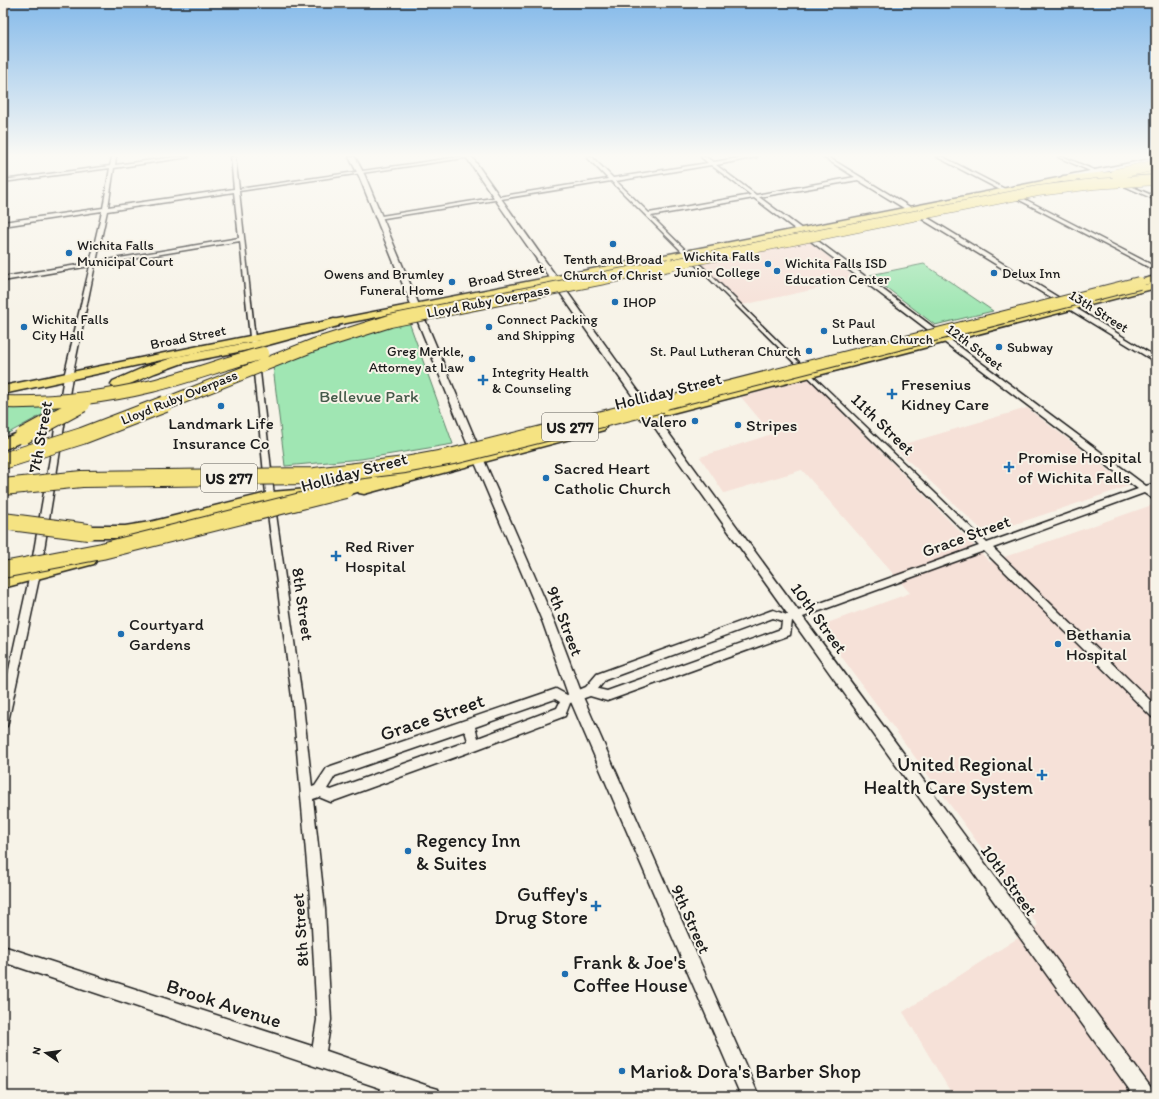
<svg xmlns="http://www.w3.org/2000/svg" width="1159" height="1099" font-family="Itim,sans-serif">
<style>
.built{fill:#f6e1d8}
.green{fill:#a0e6b3;stroke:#5e8168}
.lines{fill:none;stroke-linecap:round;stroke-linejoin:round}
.minor-casing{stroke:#1c1c1c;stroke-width:3}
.tertiary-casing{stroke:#1c1c1c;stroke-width:3}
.secondary-casing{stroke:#1c1c1c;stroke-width:3}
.primary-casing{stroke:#1c1c1c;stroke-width:3}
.motorway-casing{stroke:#1c1c1c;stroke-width:3}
.minor{fill:#f7f3e8;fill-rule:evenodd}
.tertiary{fill:#f7f3e8;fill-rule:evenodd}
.secondary{fill:#f7f3e8;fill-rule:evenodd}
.primary{fill:#f5e382;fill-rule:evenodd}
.motorway{fill:#f5e382;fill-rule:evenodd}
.motorway-bridge-far2-casing{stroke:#1c1c1c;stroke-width:11;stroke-linecap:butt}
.motorway-bridge-far1-casing{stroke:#1c1c1c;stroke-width:14;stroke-linecap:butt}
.motorway-bridge-casing{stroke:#1c1c1c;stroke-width:18;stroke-linecap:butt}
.motorway-bridge-far2{stroke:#f5e382;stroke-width:10}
.motorway-bridge-far1{stroke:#f5e382;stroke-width:12}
.motorway-bridge{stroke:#f5e382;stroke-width:16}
.poi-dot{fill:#1f6fb2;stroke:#f7f3e8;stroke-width:1.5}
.labels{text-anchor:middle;stroke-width:4;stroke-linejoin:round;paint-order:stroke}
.far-poi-label{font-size:14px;fill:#1c1c1c;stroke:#f7f3e8;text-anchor:start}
.far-street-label{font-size:14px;fill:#1c1c1c;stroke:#f7f3e8}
.shield{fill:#f7f3e8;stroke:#5e5c59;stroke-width:1}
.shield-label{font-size:16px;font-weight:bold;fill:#1c1c1c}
.poi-label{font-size:17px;fill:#1c1c1c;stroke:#f7f3e8;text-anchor:start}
.street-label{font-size:17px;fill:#1c1c1c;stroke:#f7f3e8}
.park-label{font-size:17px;fill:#445949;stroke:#f7f3e8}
.near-street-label{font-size:20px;fill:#1c1c1c;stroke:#f7f3e8}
.near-poi-label{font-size:20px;fill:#1c1c1c;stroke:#f7f3e8;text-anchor:start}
</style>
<rect width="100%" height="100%" fill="#f7f3e8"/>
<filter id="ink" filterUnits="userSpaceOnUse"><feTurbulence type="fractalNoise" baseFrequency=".025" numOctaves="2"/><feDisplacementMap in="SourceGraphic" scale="8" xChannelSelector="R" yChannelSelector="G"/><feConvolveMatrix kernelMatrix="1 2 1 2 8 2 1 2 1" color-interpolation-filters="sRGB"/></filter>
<g filter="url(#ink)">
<path class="built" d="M807,240L858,280L742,305L698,262Z
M809,379L990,562L1152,505L1156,508V1096H953L903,1012L1038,925L819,626L910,593L802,470L724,493L700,457L772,434L741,397Z
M1027,408L1129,486L986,534L894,447Z"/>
<path class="green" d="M924,264L993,311L935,325L870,275Z
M409,322L453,444L361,459L285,466L273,367L353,336Z
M3,404L60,405L3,436Z"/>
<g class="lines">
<defs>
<path id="minor" d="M112,157H116L115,165L175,157H189L114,168L108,207L234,189L231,157H235L239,189L459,157H471L239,191L256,348H252L251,347L240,241L95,265L72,377L40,574L8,722L7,726L3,727V697L30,574L64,377L90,266L3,281V277L90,263L102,211L3,226V222L103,208L110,168L3,182V180L110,166ZM234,192L239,238L96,262L107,211Z
M587,157H592L613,178L708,163L701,157H706L713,162L746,157H757L716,165L756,195L855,177L823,157H828L1156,357V362L1154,361L858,180L759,197L1146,486L1156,483V489L1152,491L1156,494V501L1144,493L993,548L1156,706V718L1152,717L984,551L792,621L790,635L607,701L590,696L570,703L565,716L475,750L331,802L319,797L313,799L325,909L331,1020L325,1057L323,1062L318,1064L313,1062L311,1057L317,1020L311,909L293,705L268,514L253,363L254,362H258L259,363L276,514L303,705L312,787L315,786L327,768L331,766L556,689L567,695L586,687L597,674L770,611L773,610L787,615L979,546L611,181L378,219L375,217L608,179ZM711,165L751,195L649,213L616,181ZM754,198L1138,489L987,543L811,374L651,216ZM773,618L782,621L781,629L607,691L598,689L605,680ZM555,699L560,702L557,708L478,738L475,727ZM465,731L468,741L331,790L327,789L335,776Z
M937,157H943L1156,267V271Z
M1058,157H1064L1156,197V200Z
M391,1074L396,1077L399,1082L394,1096H378L386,1077Z"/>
<path id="tertiary" d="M349,157H355L365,176L483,458L555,623L583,697L759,1096H741L569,697L543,623L473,458L359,176Z
M466,157H472C692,472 924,780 1152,1089L1154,1096H1134C910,784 684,474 466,157Z
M3,946L318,1048L431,1087L438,1089L440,1096H404L3,962Z"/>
<path id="secondary" d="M1156,158V162L1069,179L1066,177L1069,175Z"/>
<path id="primary" d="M1063,177H1066V181L199,352L3,394V386L199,346Z
M1156,282V288L645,420L641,419L639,416L641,413L645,412Z
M600,423L604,424L606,427L604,430L364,494L359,493L357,489L359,485L364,484Z
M89,554L94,556L97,560L94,564L3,588V576Z"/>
<path id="motorway" d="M1156,168V174L1063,182L1059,179L1063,176Z
M1156,276V282L1139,286L1133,283L1135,281Z
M334,319L338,320L340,323L338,326L253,349L183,363L155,373L123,387L118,388L113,387L111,384L113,381L145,367L175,357L252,342Z
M23,431L28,433L30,436L28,439L3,450V439Z
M417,462L422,463L425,467L422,471L345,496L339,494L337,490L339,486Z
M308,489L314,491L316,495L314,499L271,504L150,534L125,538H88L82,536L80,532L82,528L88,526H125L150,522L271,492Z"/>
</defs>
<use href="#minor" class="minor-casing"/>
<use href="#tertiary" class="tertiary-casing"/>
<use href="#secondary" class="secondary-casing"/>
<use href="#primary" class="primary-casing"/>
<use href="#motorway" class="motorway-casing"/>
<use href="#minor" class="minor"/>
<use href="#tertiary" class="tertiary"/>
<use href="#secondary" class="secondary"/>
<use href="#primary" class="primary"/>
<use href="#motorway" class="motorway"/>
<defs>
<path id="motorway-bridge-far2" d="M1116,174L1156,165
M664,266L1038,191L1094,184L1156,180"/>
<path id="motorway-bridge-far1" d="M3,402C53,403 103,398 152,386C189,377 225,363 263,353
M80,405L85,402
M163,405L314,345L390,321L669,265
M658,405L1139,283"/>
<path id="motorway-bridge" d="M23,436L82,404
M3,461L82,436L165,404
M3,487L82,479L315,476L405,465L454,456L662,404
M3,521L88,532
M3,570L102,551L345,490"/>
</defs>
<use href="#motorway-bridge-far2" class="motorway-bridge-far2-casing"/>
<use href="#motorway-bridge-far1" class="motorway-bridge-far1-casing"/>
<use href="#motorway-bridge" class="motorway-bridge-casing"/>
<use href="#motorway-bridge-far2" class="motorway-bridge-far2"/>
<use href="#motorway-bridge-far1" class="motorway-bridge-far1"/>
<use href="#motorway-bridge" class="motorway-bridge"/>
</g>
</g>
<linearGradient id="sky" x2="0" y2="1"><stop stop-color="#85baea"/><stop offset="0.5" stop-color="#fbfaf5"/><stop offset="1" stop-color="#fbfaf5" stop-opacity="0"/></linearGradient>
<rect width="1159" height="311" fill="url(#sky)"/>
<g class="poi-dot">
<circle cx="613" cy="244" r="4"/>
<circle cx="69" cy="253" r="4"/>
<circle cx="768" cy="264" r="4"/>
<circle cx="777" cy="271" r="4"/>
<circle cx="994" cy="273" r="4"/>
<circle cx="452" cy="282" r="4"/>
<circle cx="615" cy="302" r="4"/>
<circle cx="24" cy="327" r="4"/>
<circle cx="489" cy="327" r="4"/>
<circle cx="824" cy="331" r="4"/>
<circle cx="999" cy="347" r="4"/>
<circle cx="809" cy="351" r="4"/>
<circle cx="472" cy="359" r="4"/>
<path d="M481 374h4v4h4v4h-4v4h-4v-4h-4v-4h4z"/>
<path d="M890 388h4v4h4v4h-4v4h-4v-4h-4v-4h4z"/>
<circle cx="221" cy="406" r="4"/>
<circle cx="695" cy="421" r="4"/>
<circle cx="738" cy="425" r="4"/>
<path d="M1007 461h4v4h4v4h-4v4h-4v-4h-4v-4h4z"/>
<circle cx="546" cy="478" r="4"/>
<path d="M334 550h4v4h4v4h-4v4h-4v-4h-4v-4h4z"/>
<circle cx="121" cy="634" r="4"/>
<circle cx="1058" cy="644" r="4"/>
<path d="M1040 769h4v4h4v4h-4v4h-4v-4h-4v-4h4z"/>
<circle cx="408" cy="851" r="4"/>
<path d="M594 900h4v4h4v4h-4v4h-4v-4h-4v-4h4z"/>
<circle cx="565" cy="974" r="4"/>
<circle cx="622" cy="1071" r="4"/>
</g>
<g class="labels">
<g class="far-poi-label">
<text x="77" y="250">Wichita Falls<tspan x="77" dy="16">Municipal Court</tspan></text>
<text x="760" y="261" text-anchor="end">Wichita Falls<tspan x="760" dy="16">Junior College</tspan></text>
<text x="613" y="264" text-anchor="middle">Tenth and Broad<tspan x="613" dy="16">Church of Christ</tspan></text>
<text x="785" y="268">Wichita Falls ISD<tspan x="785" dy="16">Education Center</tspan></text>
<text x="1002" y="278">Delux Inn</text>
<text x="444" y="279" text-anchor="end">Owens and Brumley<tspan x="444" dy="16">Funeral Home</tspan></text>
<text x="623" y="307">IHOP</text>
<text x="32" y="324">Wichita Falls<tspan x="32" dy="16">City Hall</tspan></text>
<text x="497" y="324">Connect Packing<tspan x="497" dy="16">and Shipping</tspan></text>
<text x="832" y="328">St Paul<tspan x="832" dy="16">Lutheran Church</tspan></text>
<text x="1007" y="352">Subway</text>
<text x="464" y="356" text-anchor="end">Greg Merkle,<tspan x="464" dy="16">Attorney at Law</tspan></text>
<text x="801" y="356" text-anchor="end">St. Paul Lutheran Church</text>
<text x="492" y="377">Integrity Health<tspan x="492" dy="16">&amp; Counseling</tspan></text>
</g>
<g class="far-street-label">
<text transform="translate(506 275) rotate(-11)" y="5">Broad Street</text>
<text transform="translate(488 301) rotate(-11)" y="5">Lloyd Ruby Overpass</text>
<text transform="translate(1099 311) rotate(32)" y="5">13th Street</text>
<text transform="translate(188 337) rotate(-11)" y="5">Broad Street</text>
<text transform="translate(975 347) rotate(37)" y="5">12th Street</text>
<text transform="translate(179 397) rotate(-22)" y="5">Lloyd Ruby Overpass</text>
</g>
<g class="shield">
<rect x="542" y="413" width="56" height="28" rx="3"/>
<rect x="201" y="464" width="56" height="28" rx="3"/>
</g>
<g class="shield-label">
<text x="570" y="433">US 277</text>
<text x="229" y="484">US 277</text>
</g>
<g class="poi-label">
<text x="901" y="390">Fresenius<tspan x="901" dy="20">Kidney Care</tspan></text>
<text x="687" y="427" text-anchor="end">Valero</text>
<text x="221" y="429" text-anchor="middle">Landmark Life<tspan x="221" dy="20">Insurance Co</tspan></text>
<text x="746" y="431">Stripes</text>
<text x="1018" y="463">Promise Hospital<tspan x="1018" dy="20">of Wichita Falls</tspan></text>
<text x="554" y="474">Sacred Heart<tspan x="554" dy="20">Catholic Church</tspan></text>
<text x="345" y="552">Red River<tspan x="345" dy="20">Hospital</tspan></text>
<text x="129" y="630">Courtyard<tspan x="129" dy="20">Gardens</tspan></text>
<text x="1066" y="640">Bethania<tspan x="1066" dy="20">Hospital</tspan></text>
</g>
<g class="street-label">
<text transform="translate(668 391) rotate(-14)" y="6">Holliday Street</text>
<text transform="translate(883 424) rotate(44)" y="6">11th Street</text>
<text transform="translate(40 437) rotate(-80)" y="6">7th Street</text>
<text transform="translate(354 472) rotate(-15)" y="6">Holliday Street</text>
<text transform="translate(966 536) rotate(-20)" y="6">Grace Street</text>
<text transform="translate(303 604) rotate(82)" y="6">8th Street</text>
<text transform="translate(819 618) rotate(54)" y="6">10th Street</text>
<text transform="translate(565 621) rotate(69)" y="6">9th Street</text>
<text transform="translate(1009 880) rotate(54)" y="6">10th Street</text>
<text transform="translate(691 919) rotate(66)" y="6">9th Street</text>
<text transform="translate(300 930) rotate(-94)" y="6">8th Street</text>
</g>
<g class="park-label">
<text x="369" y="402">Bellevue Park</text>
</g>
<g class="near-street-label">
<text transform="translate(432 717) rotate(-19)" y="7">Grace Street</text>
<text transform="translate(224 1003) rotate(18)" y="7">Brook Avenue</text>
</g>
<g class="near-poi-label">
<text x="1033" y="771" text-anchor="end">United Regional<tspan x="1033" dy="23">Health Care System</tspan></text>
<text x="416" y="847">Regency Inn<tspan x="416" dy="23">&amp; Suites</tspan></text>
<text x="588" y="901" text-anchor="end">Guffey's<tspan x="588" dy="23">Drug Store</tspan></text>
<text x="573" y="969">Frank &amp; Joe's<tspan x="573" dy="23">Coffee House</tspan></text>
<text x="630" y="1078">Mario&amp; Dora's Barber Shop</text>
</g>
</g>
<rect width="1159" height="1099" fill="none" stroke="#f7f3e8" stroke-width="16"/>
<rect x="8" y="8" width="1143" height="1083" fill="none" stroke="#1c1c1c" stroke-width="1.5" filter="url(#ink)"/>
<g transform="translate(46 1053) rotate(283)" stroke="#f7f3e8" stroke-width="3" paint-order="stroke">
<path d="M0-3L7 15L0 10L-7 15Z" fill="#1c1c1c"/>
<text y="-6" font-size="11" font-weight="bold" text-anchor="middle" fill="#1c1c1c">N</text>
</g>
</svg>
